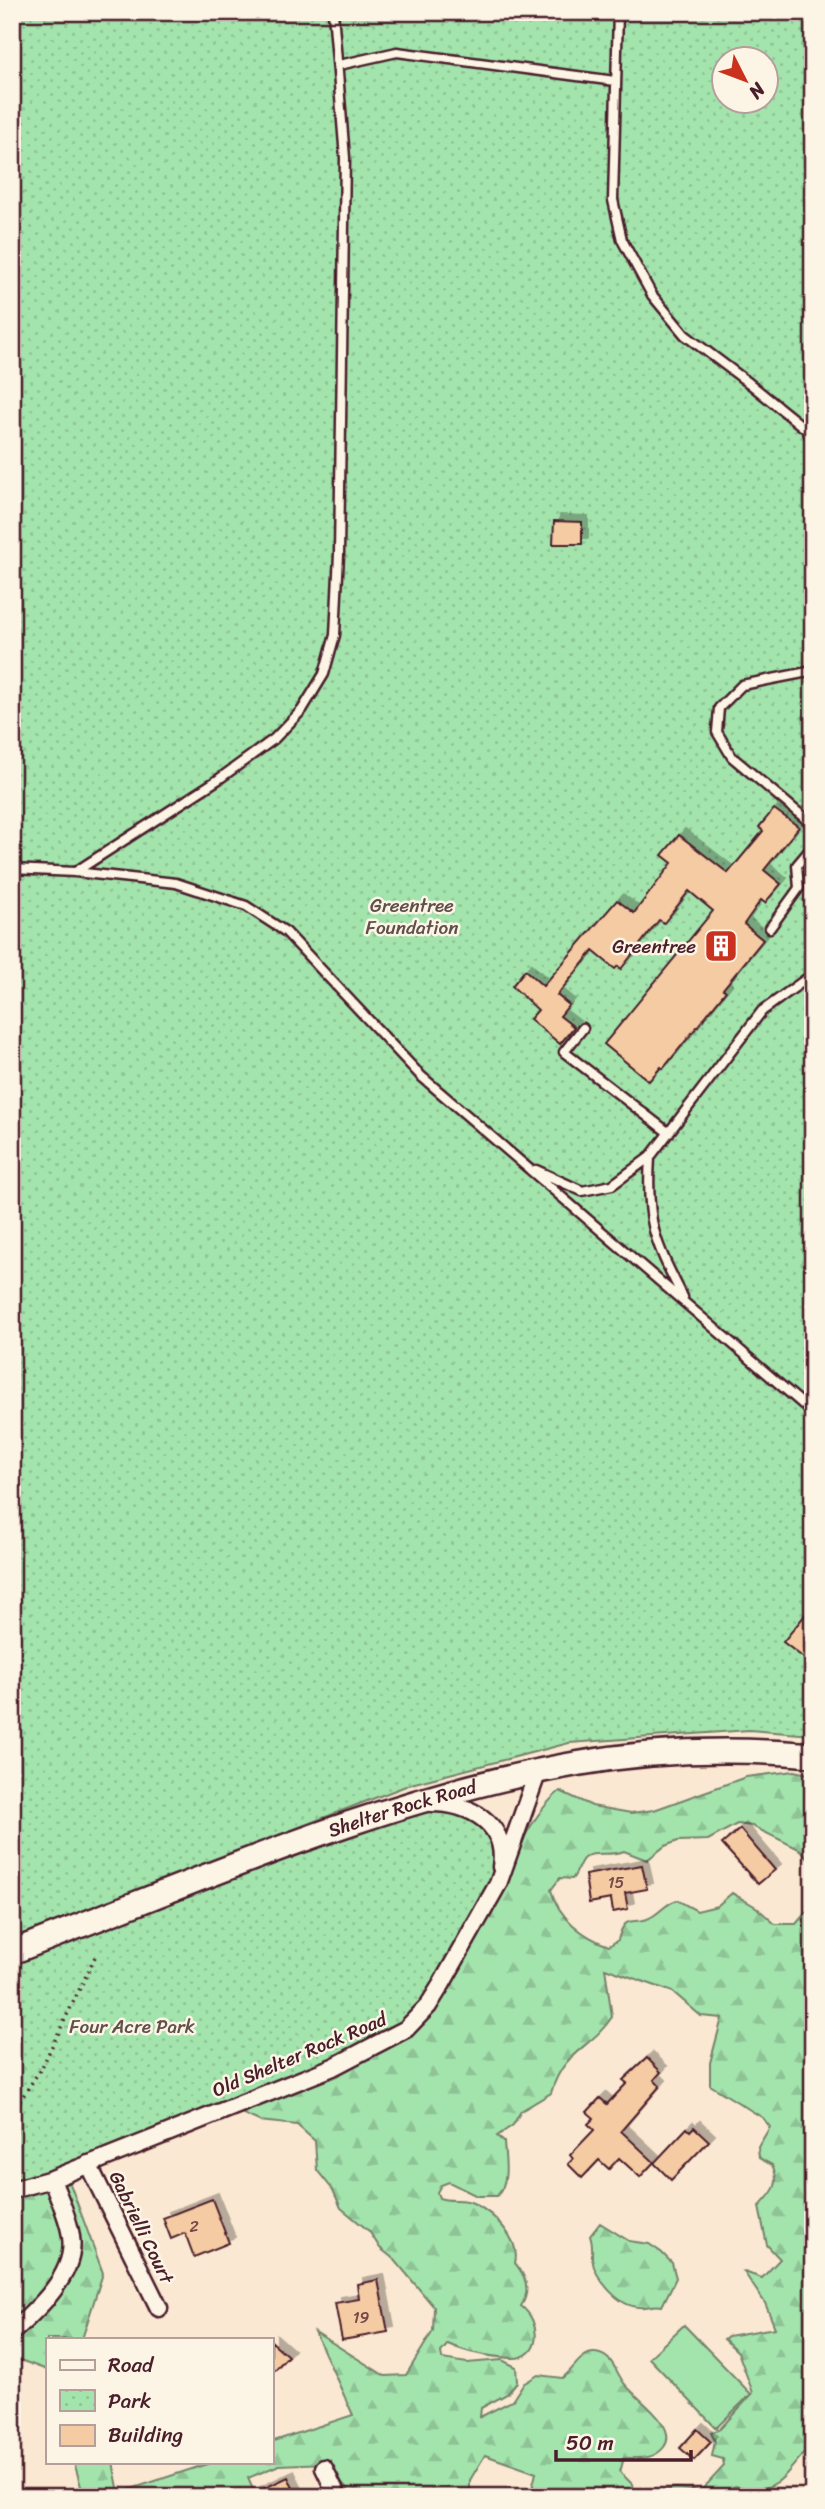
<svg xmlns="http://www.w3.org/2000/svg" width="825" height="2509" font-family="Sriracha,sans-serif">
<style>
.forest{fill:url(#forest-firs);stroke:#76826c;stroke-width:2}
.park{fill:url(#park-dots);stroke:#76826c;stroke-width:2;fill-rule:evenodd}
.pitch{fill:#a3e4ad;stroke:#76826c;stroke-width:2}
.building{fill:#f5cba4;stroke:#4a1f2b;stroke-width:2;filter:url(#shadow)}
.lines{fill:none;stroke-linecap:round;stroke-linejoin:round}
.service-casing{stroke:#4a1f2b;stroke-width:13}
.minor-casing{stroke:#4a1f2b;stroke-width:21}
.secondary-casing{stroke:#4a1f2b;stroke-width:28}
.path{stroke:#4a1f2b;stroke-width:3.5;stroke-dasharray:2 5;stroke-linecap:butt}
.service{stroke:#fcf5e5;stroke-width:8}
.minor{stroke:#fcf5e5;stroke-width:16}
.secondary{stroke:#fcf5e5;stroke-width:23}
.labels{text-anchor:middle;stroke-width:5;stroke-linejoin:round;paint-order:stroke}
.number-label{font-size:16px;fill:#754a49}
.park-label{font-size:19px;fill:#60504c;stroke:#fcf5e5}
.poi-label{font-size:19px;fill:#4a1f2b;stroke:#fcf5e5;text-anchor:end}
.street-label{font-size:19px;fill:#4a1f2b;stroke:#fcf5e5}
</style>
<defs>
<pattern id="forest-firs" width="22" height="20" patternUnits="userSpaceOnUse" patternTransform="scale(1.75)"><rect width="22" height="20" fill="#a3e4ad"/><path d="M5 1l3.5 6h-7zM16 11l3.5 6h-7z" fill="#8ec395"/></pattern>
<pattern id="park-dots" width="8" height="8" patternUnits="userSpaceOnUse" patternTransform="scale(1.75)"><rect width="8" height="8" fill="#a3e4ad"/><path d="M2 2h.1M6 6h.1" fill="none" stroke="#8ec395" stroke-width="1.8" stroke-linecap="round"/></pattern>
<filter id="shadow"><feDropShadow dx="6" dy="-6" stdDeviation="0" flood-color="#0004"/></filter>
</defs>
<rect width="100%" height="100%" fill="#fae8d2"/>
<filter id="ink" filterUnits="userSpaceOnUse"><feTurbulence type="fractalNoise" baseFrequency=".0143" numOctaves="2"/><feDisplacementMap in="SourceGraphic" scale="14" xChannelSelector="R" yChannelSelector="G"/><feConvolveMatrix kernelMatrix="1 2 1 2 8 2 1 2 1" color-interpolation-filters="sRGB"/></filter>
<g filter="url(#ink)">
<path class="forest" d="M794,1771L813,1775V1865L801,1850L752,1826L737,1824L708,1840L678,1841L665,1846L647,1860L624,1851C610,1857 593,1850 584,1858C578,1863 578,1873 572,1879L560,1878L551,1890C558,1917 583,1937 609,1946L618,1940C626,1910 634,1928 653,1916C662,1911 665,1904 677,1900L697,1911L717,1906L732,1893L756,1907L775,1924H796L813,1904V2444C784,2471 781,2498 735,2486L729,2490L738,2497H659L660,2491L676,2488L701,2491L724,2466L723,2459L712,2456L715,2441L711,2433L720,2429L753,2393L738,2352L724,2339L728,2336L775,2328L765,2303L744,2272L762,2278L780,2259L767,2245L759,2207C772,2193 782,2185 772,2165L759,2158L758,2147L770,2127L763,2118L710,2085V2063L722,2018L701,2016L673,1992L605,1968L612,2017C590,2050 564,2049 551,2093L521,2111L513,2125L497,2136L504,2142C505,2160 510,2182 497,2196H477L449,2182L441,2185L437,2192L439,2198C450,2202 462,2198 473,2203C493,2213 521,2239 515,2263C526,2276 531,2291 521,2306C542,2322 542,2359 512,2358C492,2357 467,2353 448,2344L441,2352L442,2359L467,2363L502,2360L516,2367L517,2382L507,2394L481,2408L480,2417L512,2401L523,2384L538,2375L562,2378C573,2371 581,2352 595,2353C613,2355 615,2371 624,2383C635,2398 680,2426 664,2447C654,2460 639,2458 624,2458L620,2472L632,2484L634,2497H530L536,2473L485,2455L470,2480V2497H354L326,2463L279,2465L248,2478L256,2497H84L74,2462H113L119,2493L213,2462H271V2442L353,2415L315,2332L385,2376L406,2375L433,2331L434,2307L395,2260L380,2248L369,2231L341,2208L333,2190L317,2170L315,2141L297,2125L259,2121L230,2108L498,1884C517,1854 533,1812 560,1791L592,1806L631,1813L654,1810L746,1777Z
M66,2173L103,2273L82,2339H47V2370L12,2357V2190Z
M600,2223L629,2241L649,2244L661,2252L672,2263L676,2278L662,2306C653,2304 648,2308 640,2307C618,2307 594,2277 592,2258C592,2249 593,2244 590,2236Z"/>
<path class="park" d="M12,12H813V1735L749,1730L569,1743L411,1784L12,1938ZM724,60H766V102H724Z
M434,1803L494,1827L498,1884L406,2029L12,2190V1952Z"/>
<path class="pitch" d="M684,2325L751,2394L716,2428L649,2358Z"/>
<path class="building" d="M554,521L582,522V544H553Z
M774,809L799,827L764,870L781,884L765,903L761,900L744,924L763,940L723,989L726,991L663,1069L661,1067L649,1081L604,1044L713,911L689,891L664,923L659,920L621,969L618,966L615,969L593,951L557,995L569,1005L560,1016L574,1027L560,1044L530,1019L538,1010L512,986L525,970L543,986L617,900L634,913L672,863L662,855L679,835L728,873L763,831L759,827Z
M813,1605V1665L783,1642Z
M740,1829L775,1870L758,1884L722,1844Z
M642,1865L647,1889L625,1893L628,1909L613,1912L611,1899L589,1903L585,1875Z
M647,2058L661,2072L654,2080L660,2086L621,2131L654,2162L640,2177L619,2158L609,2169L599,2160L582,2178L568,2164L573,2159L570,2155L594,2130L588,2124L594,2118L587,2112L600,2098L607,2104L627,2083L623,2080Z
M694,2127L709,2141L671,2180L654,2163L687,2128L690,2131Z
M212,2199L229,2243L194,2257L185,2233L171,2239L163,2218Z
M378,2280L388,2332L342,2340L335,2303L359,2299L357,2284Z
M271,2341L288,2356L271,2374Z
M697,2429L711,2442L694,2460L680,2448Z
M288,2477L297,2497H246Z"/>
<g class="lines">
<defs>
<path id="service" d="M618,12L613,200L622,240L652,295L685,335L749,383L807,430L813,442
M339,65L397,52L615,81
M813,671L742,685L719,708L717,732L732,757L813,825
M12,869L75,872L176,883L246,906L286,932L421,1076L813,1413
M75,872L219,779L274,739L302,710L324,674L335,635L339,554L345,158L333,12
M770,928L799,888L797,865L813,846
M583,1028L564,1052L669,1133
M650,1157C646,1223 654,1240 683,1297
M536,1170L582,1191L612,1185L650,1157L762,1011L813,974"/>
<path id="minor" d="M431,1803C469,1803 508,1823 501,1867
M88,2164L159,2308
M12,2190L52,2179L333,2067L406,2029L428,2006L441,1985L498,1884L538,1771
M12,2332C37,2310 77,2274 71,2237C69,2218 58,2197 52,2179
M324,2468L338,2497"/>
<g id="secondary">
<path id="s1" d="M12,1952C196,1882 381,1798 575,1764C654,1750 733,1748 813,1755"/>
</g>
</defs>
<use href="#service" class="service-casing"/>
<use href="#minor" class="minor-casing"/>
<use href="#secondary" class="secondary-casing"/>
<path class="path" d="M12,2113L42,2067L96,1955"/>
<use href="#service" class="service"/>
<use href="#minor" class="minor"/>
<use href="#secondary" class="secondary"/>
</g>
</g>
<defs>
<symbol id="building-square" viewBox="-11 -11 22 22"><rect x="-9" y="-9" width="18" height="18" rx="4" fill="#c8321e" stroke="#fcf5e5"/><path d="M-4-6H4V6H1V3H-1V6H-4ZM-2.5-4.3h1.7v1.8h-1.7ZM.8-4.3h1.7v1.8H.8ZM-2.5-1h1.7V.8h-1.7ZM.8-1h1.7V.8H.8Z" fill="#fff"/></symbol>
</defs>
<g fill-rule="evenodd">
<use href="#building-square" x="702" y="927" width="38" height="38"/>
</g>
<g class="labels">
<g class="number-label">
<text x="616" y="1888">15</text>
<text x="194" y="2232">2</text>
<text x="361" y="2323">19</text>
</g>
<g class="park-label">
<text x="412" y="912">Greentree<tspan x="412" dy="22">Foundation</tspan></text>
<text x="132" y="2033">Four Acre Park</text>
</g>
<g class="poi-label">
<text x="696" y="953">Greentree</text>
</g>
<g class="street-label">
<text dy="7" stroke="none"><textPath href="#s1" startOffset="416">Shelter Rock Road</textPath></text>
<text transform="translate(299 2054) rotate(-23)" y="7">Old Shelter Rock Road</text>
<text transform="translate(142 2227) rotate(64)" y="7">Gabrielli Court</text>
</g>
</g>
<rect width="825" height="2509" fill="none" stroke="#fcf5e5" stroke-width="42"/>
<rect x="21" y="21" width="783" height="2467" fill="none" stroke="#4a1f2b" stroke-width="2.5" filter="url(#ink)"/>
<rect x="46" y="2338" width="228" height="126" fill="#fcf5e5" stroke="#b59f9b" stroke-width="2"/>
<rect x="60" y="2360" width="35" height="10" fill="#fcf5e5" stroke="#b59f9b" stroke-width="2"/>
<text x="108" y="2372" font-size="21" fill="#4a1f2b">Road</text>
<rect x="60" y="2390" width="35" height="21" fill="url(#park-dots)" stroke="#b59f9b" stroke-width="2"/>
<text x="108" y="2408" font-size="21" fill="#4a1f2b">Park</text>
<rect x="60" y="2425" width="35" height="21" fill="#f5cba4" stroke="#b59f9b" stroke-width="2"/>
<text x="108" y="2442" font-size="21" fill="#4a1f2b">Building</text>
<g transform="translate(745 80) rotate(132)"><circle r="33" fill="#fcf5e5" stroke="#b59f9b" stroke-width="2"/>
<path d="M0-5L12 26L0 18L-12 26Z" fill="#c8321e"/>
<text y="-10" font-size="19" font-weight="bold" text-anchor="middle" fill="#4a1f2b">N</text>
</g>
<path d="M556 2450v10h135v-10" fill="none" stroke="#4a1f2b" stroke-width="3.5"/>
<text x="566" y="2450" font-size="21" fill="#4a1f2b" stroke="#fcf5e5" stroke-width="5" paint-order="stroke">50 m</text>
</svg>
